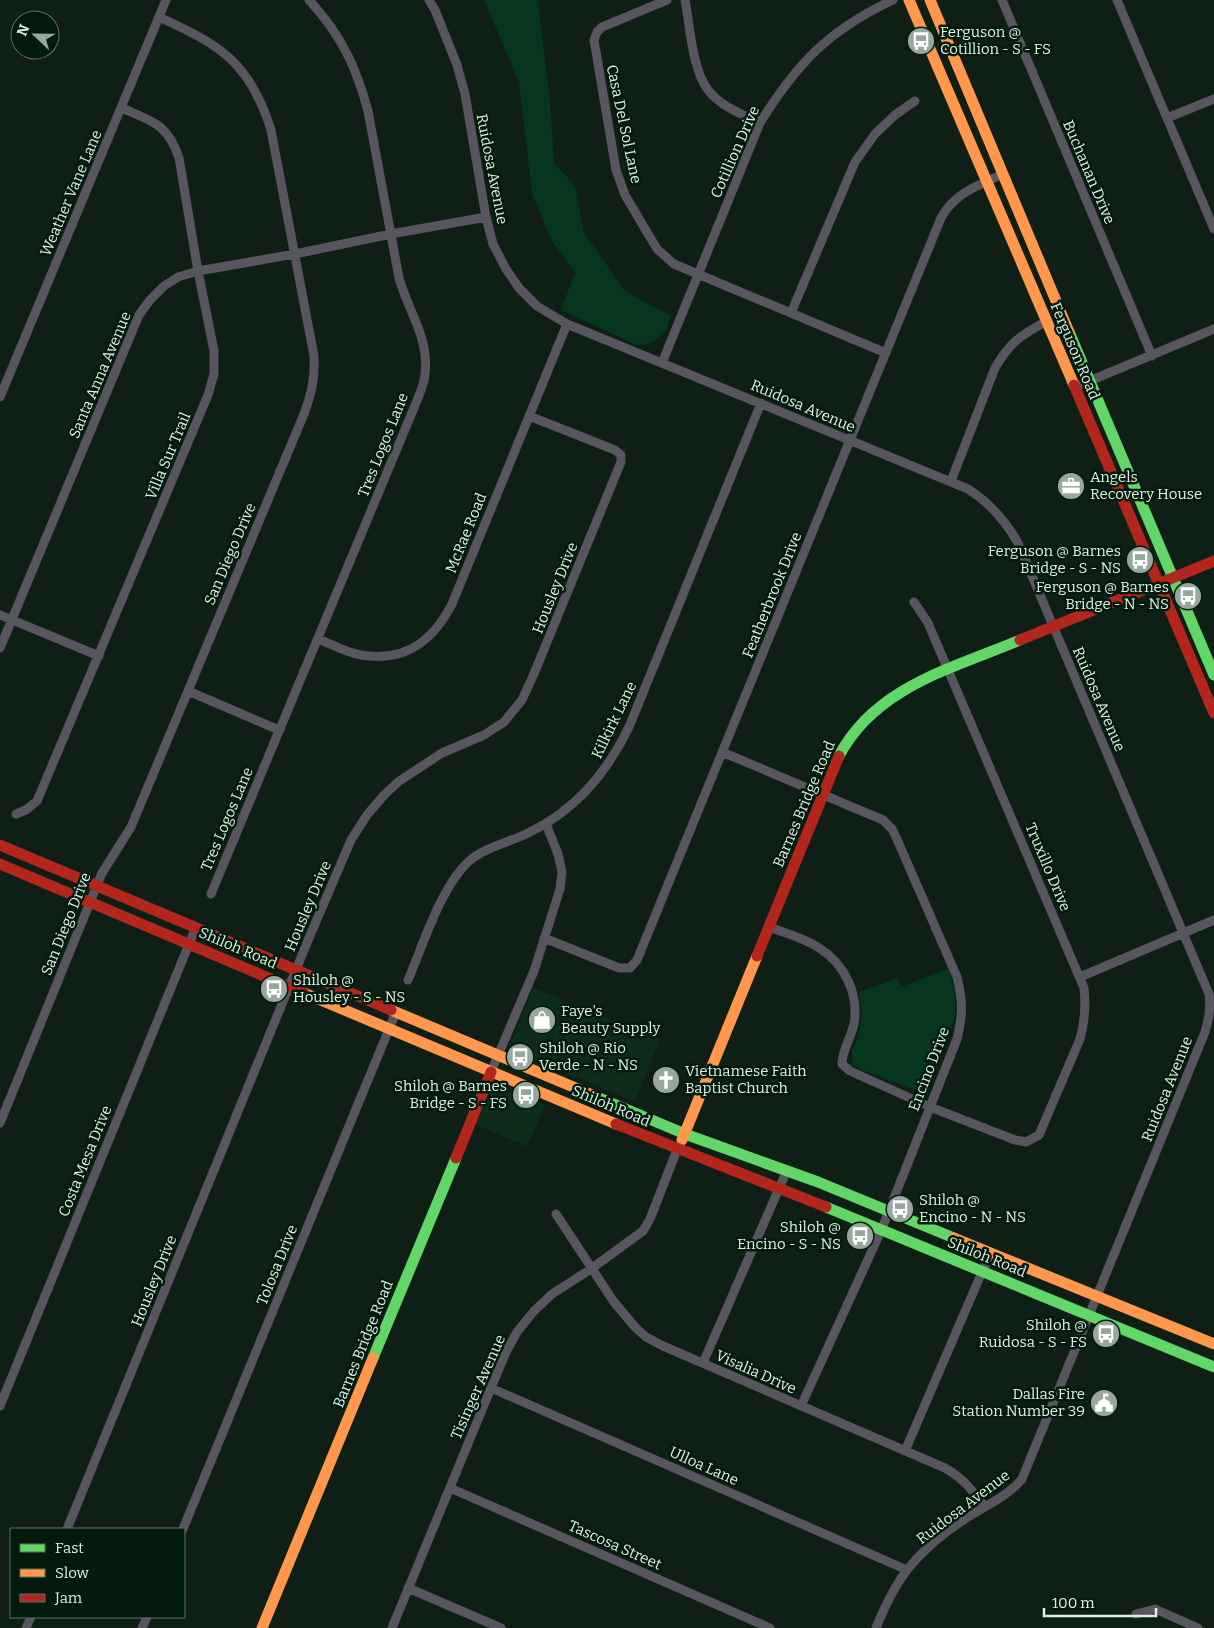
<svg xmlns="http://www.w3.org/2000/svg" width="1214" height="1628" font-family="Bitter,serif">
<style>
.built{fill:#0d2d1a}
.green{fill:#06361e}
.lines{fill:none;stroke-linecap:round;stroke-linejoin:round}
.street{stroke:#57555e;stroke-width:9}
.fast{stroke:#63d668;stroke-width:11}
.slow{stroke:#ff974d;stroke-width:11}
.jam{stroke:#b3261e;stroke-width:11}
.labels{text-anchor:middle;stroke-width:5;stroke-linejoin:round;paint-order:stroke}
.poi-label{font-size:15px;fill:#e0f0e5;stroke:#021b0c;text-anchor:start}
.street-label{font-size:15px;fill:#e0f0e5;stroke:#021b0c}
</style>
<rect width="100%" height="100%" fill="#101f16"/>
<path class="built" d="M533,988L660,1039L635,1101L508,1050Z
M497,1085L545,1105L527,1146L476,1125L492,1088Z"/>
<path class="green" d="M484,0H538L550,103L554,163L575,186L584,233L625,291L671,316L666,331L652,343L637,345L561,310L575,273L550,238L532,193L519,82Z
M949,968L955,997V1017L928,1089L924,1093L858,1069L853,1065L852,1051L858,1037L862,1016L859,992L898,978L901,987Z"/>
<g class="lines">
<path class="street" d="M429,0L435,10L457,65L465,94L486,217L493,244L506,269L519,288L537,306L567,324L968,489C990,503 1005,520 1018,543L1209,994C1211,1008 1209,1019 1205,1032L1022,1479C1006,1498 982,1507 962,1521C942,1534 922,1551 907,1570C894,1587 884,1608 876,1628
M667,0L602,27L597,32L594,40L616,170L625,195L657,249L674,264L886,353
M685,0C690,26 692,69 708,90C720,106 743,115 760,123
M1002,0L1152,356
M1117,0L1214,229
M1167,118L1214,99
M791,313L855,162L875,134L895,115L915,101
M662,363L760,123C797,63 829,30 893,0
M1075,387L1214,329
M0,397L166,0
M951,481L995,368C1010,342 1021,335 1047,321
M0,615L99,656
M318,639C334,645 351,655 369,656C410,660 435,637 452,604L567,324
M0,648L139,315L150,300L164,286L178,277L198,271L295,254L391,234L486,217
M188,691L279,730
M722,752L883,820L892,829L896,837L957,977C963,1002 963,1014 957,1039L881,1231L801,1406
M16,814L26,810L37,801L208,395L214,374V351L198,271L179,158C168,124 152,121 122,108
M211,894L416,403C419,396 422,388 424,381C432,341 409,314 399,278L368,111C356,66 341,35 309,0
M769,927C785,933 805,938 819,948C845,964 859,994 854,1024C851,1038 842,1050 842,1064L850,1071L930,1107L1015,1140L1026,1142L1039,1135L1080,1039C1085,1021 1086,1006 1084,988L928,623L914,602
M544,938L619,968H630L637,960L941,218C954,193 979,185 1003,174
M1080,977L1214,920
M408,980C423,945 441,887 468,862C485,847 507,843 526,834C575,811 606,774 629,727L761,403
M491,1072L534,971L560,889L562,872L558,854L546,824
M0,1123L102,873L131,827L304,414C312,392 315,378 314,356L271,130C250,62 220,45 159,17
M556,1214L614,1302L635,1327L646,1337L663,1346L945,1468C963,1478 973,1491 985,1507
M703,1363L787,1170
M491,1388L907,1570
M0,1406L196,927
M905,1451L982,1272L992,1254
M450,1488L770,1628
M67,1529L309,938L351,840L367,815L384,795L398,782L442,753L484,735L504,722L522,700L533,676L621,462V455L615,450L529,416
M183,1529L396,1012
M408,1588L501,1628
M1136,1614L1155,1609L1198,1628
M26,1628L31,1617
M142,1628L147,1617
M392,1628L491,1388L506,1352L517,1332L534,1311L552,1294L591,1269L643,1231L650,1219L677,1150"/>
<path class="fast" d="M1069,332L1214,675
M839,756C875,687 953,668 1020,640
M597,1097L685,1134L818,1182L954,1238
M826,1207L1214,1367
M373,1358L456,1158"/>
<path class="slow" d="M909,0L1074,385
M930,0L1069,332
M304,993L616,1124
M391,1010L597,1097
M682,1140L757,956
M954,1238L1214,1344
M262,1628L373,1358"/>
<path class="jam" d="M1074,385L1214,713
M1020,640L1214,561
M0,845L391,1010
M0,864L304,993
M757,956L839,756
M616,1124L826,1207
M456,1158L491,1072"/>
</g>
<defs>
<symbol id="bus-disc" viewBox="-11 -11 22 22"><circle r="9.5" fill="#97a79d" stroke="#021b0c"/><path d="M-5-6H5V4H4V6H2V4H-2V6H-4V4H-5ZM-3.5-4V0h7V-4ZM-3.5 1.2v1.5H-2V1.2ZM2 1.2v1.5H3.5V1.2Z" fill="#fff"/></symbol>
<symbol id="office-disc" viewBox="-11 -11 22 22"><circle r="9.5" fill="#97a79d" stroke="#021b0c"/><path d="M-6-3h4V-5.5h4V-3h4V5H-6ZM-1-4.5V-3h2v-1.5ZM-6 0V1H6V0Z" fill="#fff"/></symbol>
<symbol id="shop-disc" viewBox="-11 -11 22 22"><circle r="9.5" fill="#97a79d" stroke="#021b0c"/><path d="M-5-2.5h2.3a2.7 3.5 0 0 1 5.4 0H5L5.5 6h-11ZM-1.5-2.5h3a1.5 2.3 0 0 0-3 0Z" fill="#fff"/></symbol>
<symbol id="church-disc" viewBox="-11 -11 22 22"><circle r="9.5" fill="#97a79d" stroke="#021b0c"/><path d="M-1.2-6h2.4v3.5h3.3v2.4h-3.3V6h-2.4V-.1h-3.3v-2.4h3.3Z" fill="#fff"/></symbol>
<symbol id="civic-disc" viewBox="-11 -11 22 22"><circle r="9.5" fill="#97a79d" stroke="#021b0c"/><path d="M-.6-6.5H3V-4.5H.6V-3L4-1V1h2V6H-6V1h2V-1L-.6-3ZM-1.2 2.5V6h2.4V2.5Z" fill="#fff"/></symbol>
</defs>
<g fill-rule="evenodd">
<use href="#bus-disc" x="905" y="25" width="32" height="32"/>
<use href="#office-disc" x="1055" y="470" width="32" height="32"/>
<use href="#bus-disc" x="1124" y="544" width="32" height="32"/>
<use href="#bus-disc" x="1172" y="580" width="32" height="32"/>
<use href="#bus-disc" x="258" y="973" width="32" height="32"/>
<use href="#shop-disc" x="526" y="1004" width="32" height="32"/>
<use href="#bus-disc" x="504" y="1041" width="32" height="32"/>
<use href="#church-disc" x="650" y="1064" width="32" height="32"/>
<use href="#bus-disc" x="510" y="1079" width="32" height="32"/>
<use href="#bus-disc" x="884" y="1193" width="32" height="32"/>
<use href="#bus-disc" x="844" y="1220" width="32" height="32"/>
<use href="#bus-disc" x="1090" y="1318" width="32" height="32"/>
<use href="#civic-disc" x="1088" y="1387" width="32" height="32"/>
</g>
<g class="labels">
<g class="poi-label">
<text x="940" y="37">Ferguson @<tspan x="940" dy="17">Cotillion - S - FS</tspan></text>
<text x="1090" y="482">Angels<tspan x="1090" dy="17">Recovery House</tspan></text>
<text x="1121" y="556" text-anchor="end">Ferguson @ Barnes<tspan x="1121" dy="17">Bridge - S - NS</tspan></text>
<text x="1169" y="592" text-anchor="end">Ferguson @ Barnes<tspan x="1169" dy="17">Bridge - N - NS</tspan></text>
<text x="293" y="985">Shiloh @<tspan x="293" dy="17">Housley - S - NS</tspan></text>
<text x="561" y="1016">Faye's<tspan x="561" dy="17">Beauty Supply</tspan></text>
<text x="539" y="1053">Shiloh @ Rio<tspan x="539" dy="17">Verde - N - NS</tspan></text>
<text x="685" y="1076">Vietnamese Faith<tspan x="685" dy="17">Baptist Church</tspan></text>
<text x="507" y="1091" text-anchor="end">Shiloh @ Barnes<tspan x="507" dy="17">Bridge - S - FS</tspan></text>
<text x="919" y="1205">Shiloh @<tspan x="919" dy="17">Encino - N - NS</tspan></text>
<text x="841" y="1232" text-anchor="end">Shiloh @<tspan x="841" dy="17">Encino - S - NS</tspan></text>
<text x="1087" y="1330" text-anchor="end">Shiloh @<tspan x="1087" dy="17">Ruidosa - S - FS</tspan></text>
<text x="1085" y="1399" text-anchor="end">Dallas Fire<tspan x="1085" dy="17">Station Number 39</tspan></text>
</g>
<g class="street-label">
<text transform="translate(624 124) rotate(78)" y="5">Casa Del Sol Lane</text>
<text transform="translate(735 152) rotate(-66)" y="5">Cotillion Drive</text>
<text transform="translate(492 169) rotate(79)" y="5">Ruidosa Avenue</text>
<text transform="translate(1089 172) rotate(67)" y="5">Buchanan Drive</text>
<text transform="translate(71 193) rotate(-67)" y="5">Weather Vane Lane</text>
<text transform="translate(1075 351) rotate(67)" y="5">Ferguson Road</text>
<text transform="translate(100 375) rotate(-67)" y="5">Santa Anna Avenue</text>
<text transform="translate(803 406) rotate(23)" y="5">Ruidosa Avenue</text>
<text transform="translate(383 445) rotate(-68)" y="5">Tres Logos Lane</text>
<text transform="translate(168 456) rotate(-67)" y="5">Villa Sur Trail</text>
<text transform="translate(466 533) rotate(-68)" y="5">McRae Road</text>
<text transform="translate(230 554) rotate(-67)" y="5">San Diego Drive</text>
<text transform="translate(555 588) rotate(-68)" y="5">Housley Drive</text>
<text transform="translate(772 595) rotate(-68)" y="5">Featherbrook Drive</text>
<text transform="translate(1099 699) rotate(67)" y="5">Ruidosa Avenue</text>
<text transform="translate(614 720) rotate(-64)" y="5">Kilkirk Lane</text>
<text transform="translate(804 804) rotate(-67)" y="5">Barnes Bridge Road</text>
<text transform="translate(227 819) rotate(-67)" y="5">Tres Logos Lane</text>
<text transform="translate(1048 867) rotate(67)" y="5">Truxillo Drive</text>
<text transform="translate(308 906) rotate(-67)" y="5">Housley Drive</text>
<text transform="translate(66 924) rotate(-68)" y="5">San Diego Drive</text>
<text transform="translate(238 948) rotate(23)" y="5">Shiloh Road</text>
<text transform="translate(929 1069) rotate(-69)" y="5">Encino Drive</text>
<text transform="translate(1167 1089) rotate(-68)" y="5">Ruidosa Avenue</text>
<text transform="translate(611 1106) rotate(23)" y="5">Shiloh Road</text>
<text transform="translate(85 1161) rotate(-68)" y="5">Costa Mesa Drive</text>
<text transform="translate(987 1257) rotate(22)" y="5">Shiloh Road</text>
<text transform="translate(277 1265) rotate(-68)" y="5">Tolosa Drive</text>
<text transform="translate(154 1281) rotate(-68)" y="5">Housley Drive</text>
<text transform="translate(363 1344) rotate(-68)" y="5">Barnes Bridge Road</text>
<text transform="translate(756 1372) rotate(24)" y="5">Visalia Drive</text>
<text transform="translate(478 1387) rotate(-66)" y="5">Tisinger Avenue</text>
<text transform="translate(704 1466) rotate(24)" y="5">Ulloa Lane</text>
<text transform="translate(963 1507) rotate(-37)" y="5">Ruidosa Avenue</text>
<text transform="translate(615 1545) rotate(24)" y="5">Tascosa Street</text>
</g>
</g>
<rect x="10" y="1528" width="175" height="90" fill="#021b0c" stroke="#5b7063"/>
<rect x="20" y="1544" width="25" height="8" fill="#63d668" stroke="#5b7063"/>
<text x="55" y="1553" font-size="15" fill="#e0f0e5">Fast</text>
<rect x="20" y="1569" width="25" height="8" fill="#ff974d" stroke="#5b7063"/>
<text x="55" y="1578" font-size="15" fill="#e0f0e5">Slow</text>
<rect x="20" y="1594" width="25" height="8" fill="#b3261e" stroke="#5b7063"/>
<text x="55" y="1603" font-size="15" fill="#e0f0e5">Jam</text>
<g transform="translate(35 35) rotate(292)"><circle r="24" fill="#021b0c" stroke="#5b7063"/>
<path d="M0-4L9 19L0 12L-9 19Z" fill="#97a79d"/>
<text y="-8" font-size="14" font-weight="bold" text-anchor="middle" fill="#e0f0e5">N</text>
</g>
<path d="M1044 1608v8h112v-8" fill="none" stroke="#e0f0e5" stroke-width="2.5"/>
<text x="1052" y="1608" font-size="15" fill="#e0f0e5" stroke="#021b0c" stroke-width="4" paint-order="stroke">100 m</text>
</svg>
